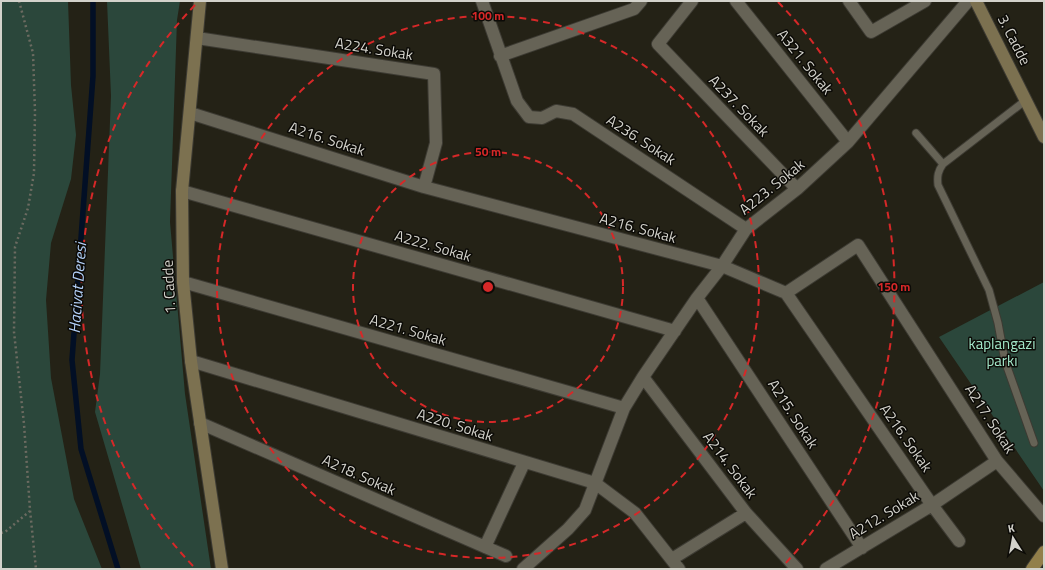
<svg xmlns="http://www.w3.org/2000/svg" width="1045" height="570" font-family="'Titillium Web',sans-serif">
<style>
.green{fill:#2b473b}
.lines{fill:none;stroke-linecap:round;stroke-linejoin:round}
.stream{stroke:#020f25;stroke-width:5.5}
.lane-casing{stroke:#3d3b33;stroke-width:9}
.street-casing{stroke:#3d3b33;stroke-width:14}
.secondary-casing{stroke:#3d3b33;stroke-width:14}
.primary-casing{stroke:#3d3b33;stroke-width:14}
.path{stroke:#6c6b61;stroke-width:2.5;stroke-dasharray:2 3;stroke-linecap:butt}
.lane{stroke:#666356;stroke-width:7}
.street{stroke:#666356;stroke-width:12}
.secondary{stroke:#7c7150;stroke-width:12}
.primary{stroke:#927f4a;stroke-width:12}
.ring{fill:none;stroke:#d62828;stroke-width:2;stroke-dasharray:7 5}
.labels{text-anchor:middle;stroke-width:3;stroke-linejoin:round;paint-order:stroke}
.street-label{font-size:15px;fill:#d3d2cb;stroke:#0c0b07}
.park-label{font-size:15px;fill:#a2e6c8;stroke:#0c0b07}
.water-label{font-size:16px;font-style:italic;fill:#b3d0f8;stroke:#0c0b07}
.centre{fill:#d62828;stroke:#0c0b07;stroke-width:2}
.ring-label{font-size:12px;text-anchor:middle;font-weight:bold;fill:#d62828;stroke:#0c0b07;stroke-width:3;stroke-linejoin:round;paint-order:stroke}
</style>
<rect width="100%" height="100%" fill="#242216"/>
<path class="green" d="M1,1H68L71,85L76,135L71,179L51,243L46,300L51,378L74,499L102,569H1Z
M107,1H180L177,20L170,222L185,394L211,569H141L95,412L100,374L111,96Z
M1044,282V491L939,337Z"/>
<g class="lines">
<path class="stream" d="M93,1V76L72,360L81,449L118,569"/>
<defs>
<path id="lane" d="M1026,100L943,164C938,171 937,176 938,185L989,290L998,323L1005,361L1034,443
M916,133L943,164"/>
<path id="street" d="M482,1L517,101L529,117L542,118L556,111L573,114L746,229
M692,1L658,44L797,189
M736,1L848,142
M849,1L871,32L925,1
M197,38L434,74L436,143L424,187
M500,56L634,9L641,1
M190,113L424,187L722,266L786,293L932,505L959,541
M182,191L675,331
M183,282L624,408
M786,293L858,245L997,461L1044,516
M697,298L862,548
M191,361L595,483L635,513L679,569
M643,377L746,513L797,569
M200,423L506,556
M485,547L524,463
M672,559L746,513
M523,569L568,529L585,510L624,408L643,377L697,298L722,266L746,229L797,189L848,142L968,1
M826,569L932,505L997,461"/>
<path id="secondary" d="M200,1L182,191L183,282L191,361L222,569
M976,1L1044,137"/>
<path id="primary" d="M1032,569L1044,552"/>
</defs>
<use href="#lane" class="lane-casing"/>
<use href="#street" class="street-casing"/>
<use href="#secondary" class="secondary-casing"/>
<use href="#primary" class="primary-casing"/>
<path class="path" d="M19,1L33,53L35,112L34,173L28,208L15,247L14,332L24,424L30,510L36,569
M1,533L5,532L30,511"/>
<use href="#lane" class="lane"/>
<use href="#street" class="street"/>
<use href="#secondary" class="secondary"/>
<use href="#primary" class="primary"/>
</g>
<g class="ring">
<circle cx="488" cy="287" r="135"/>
<circle cx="488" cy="287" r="271"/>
<path d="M193 566A406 406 0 0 1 198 2M778 2A406 406 0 0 1 783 566"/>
</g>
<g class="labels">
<g class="street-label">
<text transform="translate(1014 40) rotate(63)" y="5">3. Cadde</text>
<text transform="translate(374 49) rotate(9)" y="5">A224. Sokak</text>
<text transform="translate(805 62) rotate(51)" y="5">A321. Sokak</text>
<text transform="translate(739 106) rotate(46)" y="5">A237. Sokak</text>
<text transform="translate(327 139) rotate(18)" y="5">A216. Sokak</text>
<text transform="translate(641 140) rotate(33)" y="5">A236. Sokak</text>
<text transform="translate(772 187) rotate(-39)" y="5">A223. Sokak</text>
<text transform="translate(638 228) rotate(15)" y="5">A216. Sokak</text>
<text transform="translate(433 246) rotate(16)" y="5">A222. Sokak</text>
<text transform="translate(169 287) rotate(-93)" y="5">1. Cadde</text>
<text transform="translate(408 330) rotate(16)" y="5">A221. Sokak</text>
<text transform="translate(793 414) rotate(57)" y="5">A215. Sokak</text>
<text transform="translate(990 419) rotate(57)" y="5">A217. Sokak</text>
<text transform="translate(455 425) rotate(17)" y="5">A220. Sokak</text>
<text transform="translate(906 438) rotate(55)" y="5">A216. Sokak</text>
<text transform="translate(730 465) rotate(53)" y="5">A214. Sokak</text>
<text transform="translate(359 475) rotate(24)" y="5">A218. Sokak</text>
<text transform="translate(884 515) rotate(-31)" y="5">A212. Sokak</text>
</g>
<g class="park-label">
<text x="1002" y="349">kaplangazi<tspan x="1002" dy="17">parkı</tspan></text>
</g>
<g class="water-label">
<text transform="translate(77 288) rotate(-86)" y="6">Hacivat Deresi</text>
</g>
</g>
<circle cx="488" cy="287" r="6" class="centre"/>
<g class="ring-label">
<text x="488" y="20">100 m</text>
<text x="488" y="156">50 m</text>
<text x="894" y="291">150 m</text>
</g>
<rect width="1045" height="570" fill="none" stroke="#d3d2cb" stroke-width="4"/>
<g transform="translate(1013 538) rotate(349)" stroke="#0c0b07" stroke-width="3" paint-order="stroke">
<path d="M0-3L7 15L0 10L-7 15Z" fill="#d3d2cb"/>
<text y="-6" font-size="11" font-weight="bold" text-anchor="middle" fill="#d3d2cb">K</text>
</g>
</svg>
